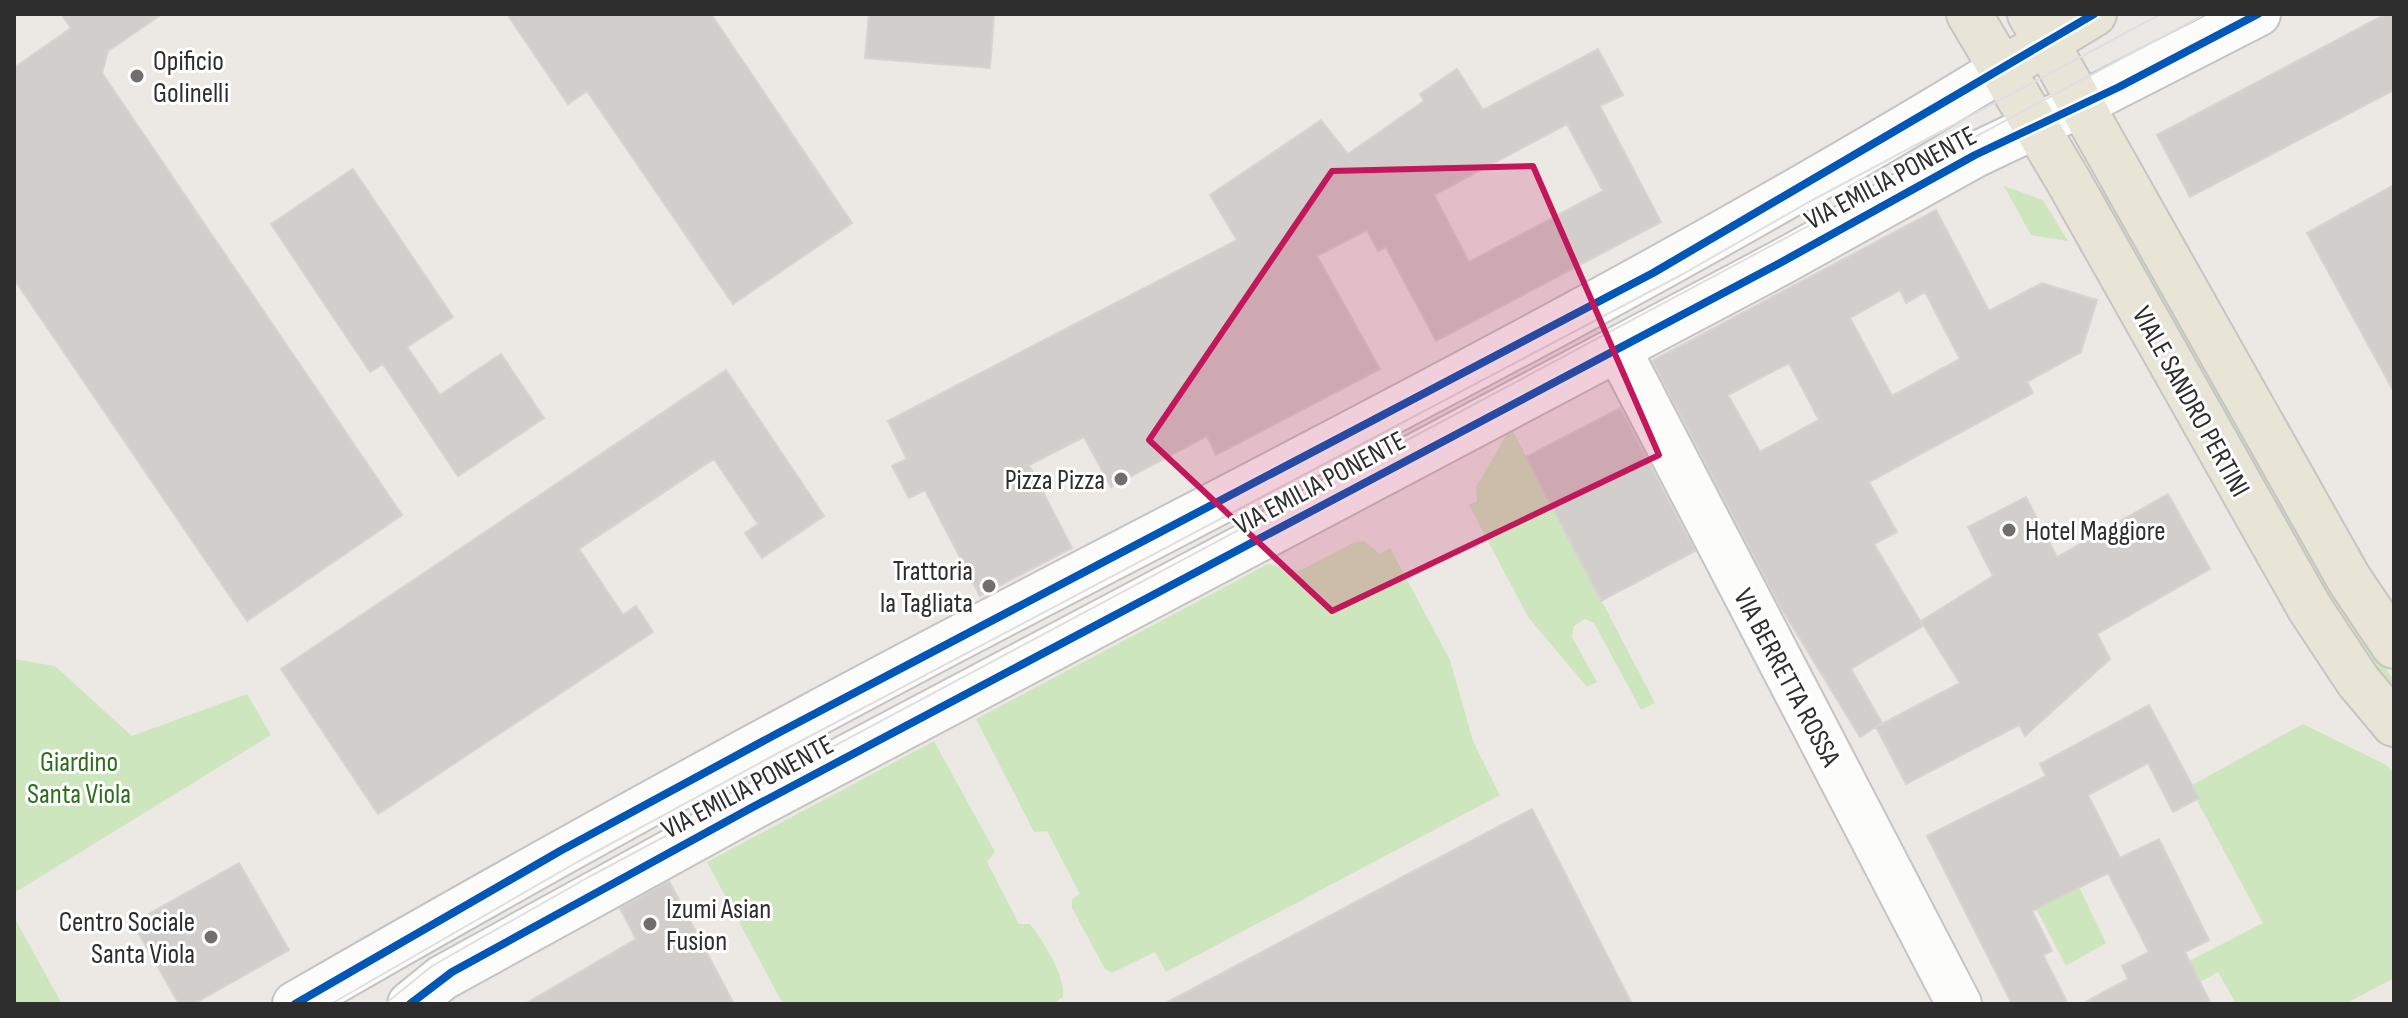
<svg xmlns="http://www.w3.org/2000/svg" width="2408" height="1018" font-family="'Sofia Sans Condensed',sans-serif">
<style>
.green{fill:#cee6be}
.building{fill:#d1cecb;stroke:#d7d4d0;stroke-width:2;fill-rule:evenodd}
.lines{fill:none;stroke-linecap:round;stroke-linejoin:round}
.minor-casing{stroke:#c5c4c5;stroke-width:48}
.tertiary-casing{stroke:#c5c4c5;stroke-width:48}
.secondary-casing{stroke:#c5c4c5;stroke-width:48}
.primary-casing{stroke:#c6c5c4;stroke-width:48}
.minor{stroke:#fcfcfb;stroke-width:44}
.tertiary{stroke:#fcfcfb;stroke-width:44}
.secondary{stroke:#fcfcfb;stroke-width:44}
.primary{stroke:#e8e4d6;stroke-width:44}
.tram{stroke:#dfdfe1;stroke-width:2}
.cycleway-casing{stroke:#fff;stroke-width:13}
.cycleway{stroke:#0057b8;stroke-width:8}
.marked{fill:#c2185b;fill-opacity:0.2;stroke:#c2185b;stroke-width:6;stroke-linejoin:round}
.poi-dot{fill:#706f6e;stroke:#fff;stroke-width:3}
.labels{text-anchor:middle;stroke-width:6;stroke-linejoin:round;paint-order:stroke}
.poi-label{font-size:28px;fill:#2e2e2e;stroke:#fff;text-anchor:start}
.street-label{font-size:28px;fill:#2e2e2e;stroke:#fff}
.park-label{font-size:28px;fill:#2c6e1b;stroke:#fff}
</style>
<rect width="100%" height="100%" fill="#ece8e4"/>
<path class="green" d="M2102,185L2352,622L2394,680V692L2345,626L2095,189Z
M2004,186L2043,200L2068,241L2031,235Z
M1513,431L1655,703L1641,710L1594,623L1585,619L1574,626L1572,637L1597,682L1587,687L1528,617L1469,505L1477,501L1476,487L1507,434Z
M1364,541L1380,554L1390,548L1450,660L1473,741L1500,795L1166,972L1155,952L1112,973L1105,969L1072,908V899L1080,894L1047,831L1034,832L976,719L1268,564L1299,571L1355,542Z
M14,659L55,666L132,736L247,694L271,735L14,893Z
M2303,724L2386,765L2394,773V978L2345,1004H2236L2218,972L2191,987L2105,1004L2263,923L2196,799L2199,797L2192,785Z
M934,741L995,852L987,862L1019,924H1030C1043,941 1066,976 1063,997L1053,1004H783L707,862Z
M2025,887H2079L2106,943L2066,966Z
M14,917L62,1004H14Z"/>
<path class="building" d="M61,14H162L108,51L102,73L402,515L247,621L14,279V68L71,28Z
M507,14H711L852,223L733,304L587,91L568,104Z
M869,14H994L990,68L865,58Z
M2386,14H2394V90L2190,197L2157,135Z
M1598,49L1623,95L1600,106L1661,222L1436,341L1386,247L1378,251L1367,230L1317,256L1380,369L1216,455L1207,436L1111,487L1084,437L1029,465L1072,548L980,596L925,490L909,498L892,466L907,459L888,421L1237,240L1210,195L1321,120L1348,154L1424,101L1420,94L1457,69L1483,110ZM1567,124L1603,191L1469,262L1434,195Z
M353,169L453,317L407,347L440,395L501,354L544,418L458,476L383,364L370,372L271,224Z
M2394,185V392L2307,233Z
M1936,210L1989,311L2042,283L2097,300L2081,352L2027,382L2033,393L1869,482L1897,532L1874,544L1923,626L1851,669L1882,723L1860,737L1780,606L1652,361ZM1900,290L1906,303L1925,292L1960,359L1892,396L1850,318ZM1789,363L1819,420L1760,452L1728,395Z
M726,370L824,516L762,558L745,533L758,524L714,459L579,549L623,615L636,606L653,632L378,814L281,669Z
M1620,408L1695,551L1601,601L1526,457Z
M2168,494L2210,569L2097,634L2110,659L2025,736L2019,725L1906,784L1876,727L1960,683L1921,621L1993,576L1968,527L2026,497L2057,557Z
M2149,705L2199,798L2173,812L2148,763L2088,795L2120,858L2159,839L2209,940L2185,952L2211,1004H2082L2128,979L2122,966L2149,952L2108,873L2032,911L2052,951L2043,955L2068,1004H2012L1927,836L2046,776L2040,764Z
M1532,809L1632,1004H1164L1412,872Z
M239,863L289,950L193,1004H179L133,923Z
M669,881L734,1004H525L636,939L620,908Z"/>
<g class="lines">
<defs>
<path id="minor" d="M1618,349L1959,1004"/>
<path id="tertiary" d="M2082,104L2258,14"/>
<path id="secondary" d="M295,1004C529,869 766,738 1006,613C1341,438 1680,267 2002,69
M410,1004L442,978L751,808L1780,263L1975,155L2082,104"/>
<path id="primary" d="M1969,14L2069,182L2309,607L2358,681L2394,724
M2030,14L2349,579L2394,646
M2021,58L2094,14"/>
</defs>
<use href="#minor" class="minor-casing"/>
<use href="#tertiary" class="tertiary-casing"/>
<use href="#secondary" class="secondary-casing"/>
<use href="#primary" class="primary-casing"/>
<use href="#minor" class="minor"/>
<use href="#tertiary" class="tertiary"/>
<use href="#secondary" class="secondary"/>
<use href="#primary" class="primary"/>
<path class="tram" d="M331,1004L579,861L780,752L1683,274L1807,203L2161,14
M385,1004L432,966L587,878L2205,14"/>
<defs>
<path id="cycleway" d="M295,1004L560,851L780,732L1653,273L2094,14
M410,1004L452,972L751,808L1780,263L1975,155L2119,87L2258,14"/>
</defs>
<use href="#cycleway" class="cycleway-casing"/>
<use href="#cycleway" class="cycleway"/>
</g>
<path class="marked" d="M1533,166L1659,455L1332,611L1149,440L1332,171Z"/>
<g class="poi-dot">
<circle cx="137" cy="76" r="8"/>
<circle cx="1121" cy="479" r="8"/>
<circle cx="2009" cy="530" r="8"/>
<circle cx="989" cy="586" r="8"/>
<circle cx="650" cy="924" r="8"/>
<circle cx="211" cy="937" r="8"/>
</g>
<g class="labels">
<g class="poi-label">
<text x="153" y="70">Opificio<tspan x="153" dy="32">Golinelli</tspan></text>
<text x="1105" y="489" text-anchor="end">Pizza Pizza</text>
<text x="2025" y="540">Hotel Maggiore</text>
<text x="973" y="580" text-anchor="end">Trattoria<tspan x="973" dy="32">la Tagliata</tspan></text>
<text x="666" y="918">Izumi Asian<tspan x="666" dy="32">Fusion</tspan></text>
<text x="195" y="931" text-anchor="end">Centro Sociale<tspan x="195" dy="32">Santa Viola</tspan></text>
</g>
<g class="street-label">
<text transform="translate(1890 177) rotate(-28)" y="10">VIA EMILIA PONENTE</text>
<text transform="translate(2192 401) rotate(61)" y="10">VIALE SANDRO PERTINI</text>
<text transform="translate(1319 482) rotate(-28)" y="10">VIA EMILIA PONENTE</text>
<text transform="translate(1788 677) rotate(62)" y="10">VIA BERRETTA ROSSA</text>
<text transform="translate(747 786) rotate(-28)" y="10">VIA EMILIA PONENTE</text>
</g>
<g class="park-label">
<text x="79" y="771">Giardino<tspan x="79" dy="32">Santa Viola</tspan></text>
</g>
</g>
<rect width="2408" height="1018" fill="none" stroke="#2e2e2e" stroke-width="32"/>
</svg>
